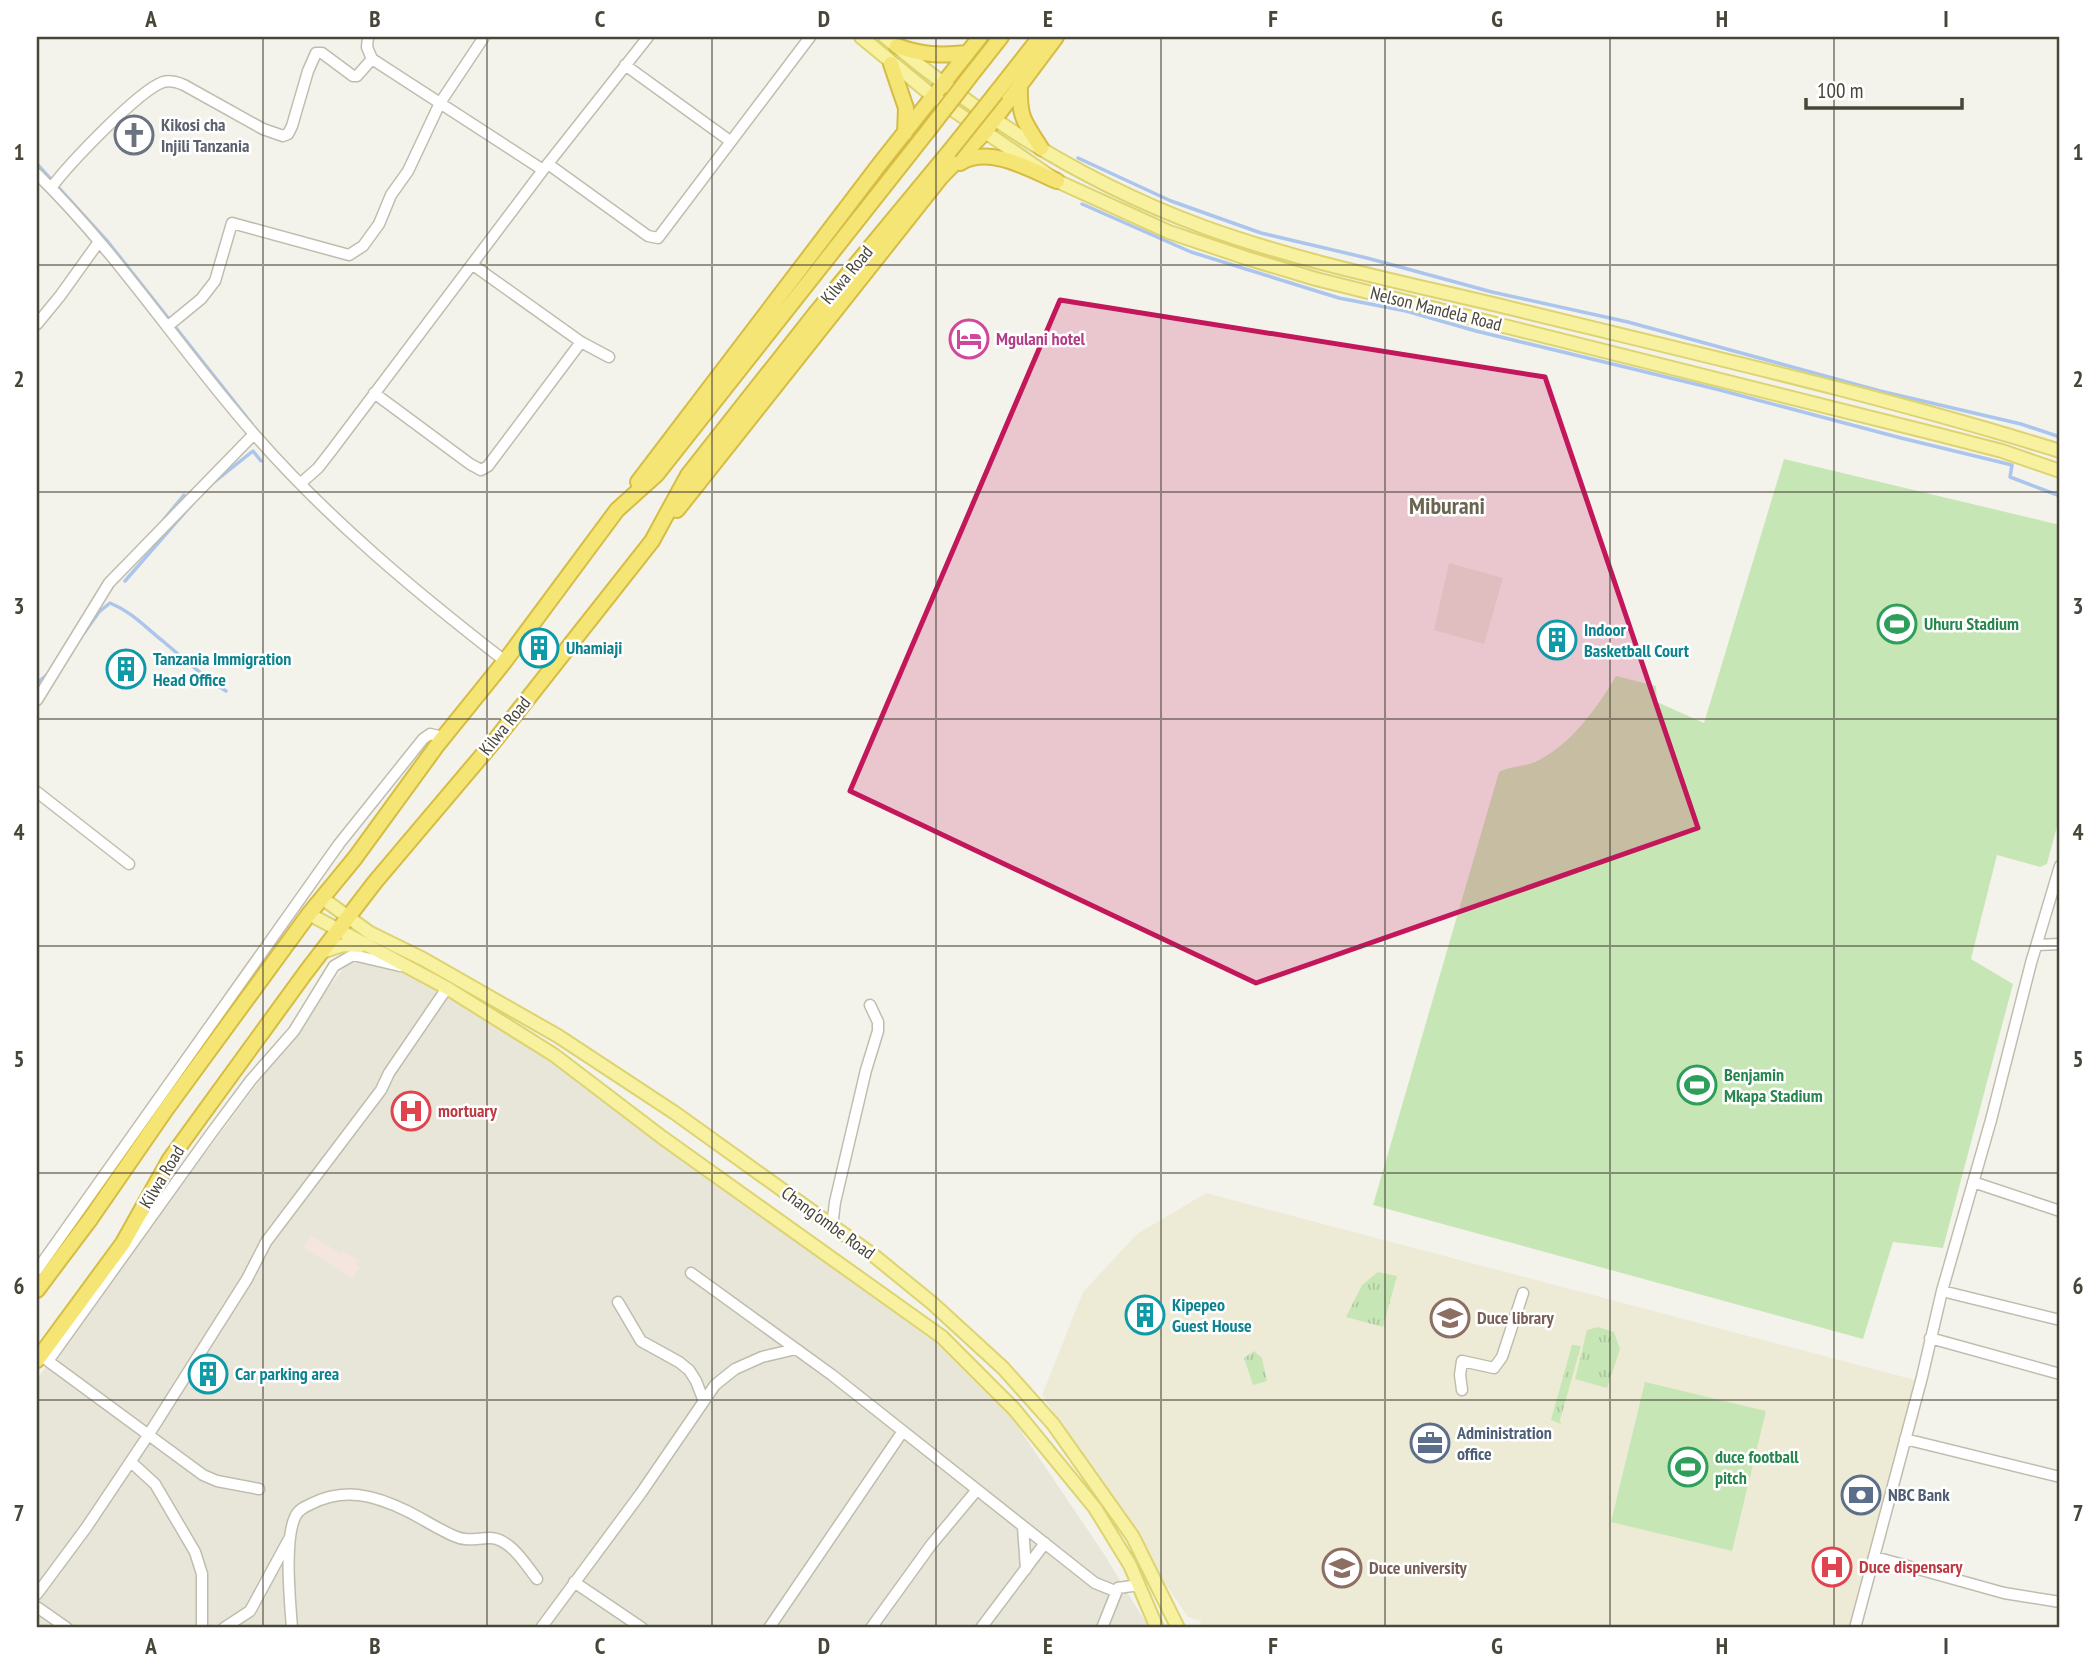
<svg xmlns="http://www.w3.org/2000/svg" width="2097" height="1665" font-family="'PT Sans Narrow',sans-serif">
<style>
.residential{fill:#e8e6d9}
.education{fill:#edebd6}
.medical{fill:#f4e6df}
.park{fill:url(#park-tufts)}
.garden{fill:#c7e6b6}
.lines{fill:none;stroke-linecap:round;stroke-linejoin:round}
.stream{stroke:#abc5ed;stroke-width:3.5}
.minor-casing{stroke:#c0bdae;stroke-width:13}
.major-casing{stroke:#ddd370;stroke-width:16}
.highway-casing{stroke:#d5bd44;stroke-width:18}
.minor{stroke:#fff;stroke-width:10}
.major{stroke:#f8f1a0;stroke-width:12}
.highway{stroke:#f5e575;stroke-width:14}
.highway-bridge-casing{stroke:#d5bd44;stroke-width:18;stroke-linecap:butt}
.highway-bridge{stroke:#f5e575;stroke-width:14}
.marked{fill:#c2185b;fill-opacity:0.2;stroke:#c2185b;stroke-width:5;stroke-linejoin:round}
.grid{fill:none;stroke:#484539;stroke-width:2;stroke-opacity:0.55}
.labels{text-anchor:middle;stroke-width:5;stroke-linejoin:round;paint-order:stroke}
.worship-label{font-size:18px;font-weight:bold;fill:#5b616d;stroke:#fff;text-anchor:start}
.street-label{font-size:18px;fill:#484539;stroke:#fff}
.hotel-label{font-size:18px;font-weight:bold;fill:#b23c85;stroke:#fff;text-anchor:start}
.leisure-label{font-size:18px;font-weight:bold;fill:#27864d;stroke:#fff;text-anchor:start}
.culture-label{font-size:18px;font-weight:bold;fill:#0d838f;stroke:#fff;text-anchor:start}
.health-label{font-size:18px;font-weight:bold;fill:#be3a42;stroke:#fff;text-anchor:start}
.education-label{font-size:18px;font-weight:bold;fill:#785e54;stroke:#fff;text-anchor:start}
.service-label{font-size:18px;font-weight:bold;fill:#4e5e75;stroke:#fff;text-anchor:start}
.district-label{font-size:24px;font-weight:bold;fill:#6a6551;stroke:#fff}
.neatline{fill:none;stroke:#484539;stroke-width:2.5}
.grid-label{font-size:23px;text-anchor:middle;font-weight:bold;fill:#484539}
</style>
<defs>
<pattern id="park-tufts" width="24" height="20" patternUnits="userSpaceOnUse" patternTransform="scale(1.75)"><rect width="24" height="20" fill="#c7e6b6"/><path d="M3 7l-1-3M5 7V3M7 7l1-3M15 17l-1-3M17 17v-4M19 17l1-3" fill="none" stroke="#acc79d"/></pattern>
</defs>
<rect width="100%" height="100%" fill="#f4f3eb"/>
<path class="residential" d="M1449,563L1503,578L1484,644L1434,630Z
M350,959L417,975L522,1026L770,1210L944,1349L1010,1415L1104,1554L1149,1628H37V1379Z"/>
<path class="education" d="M1206,1193L1915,1380L1893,1475L1851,1628H1199L1201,1621L1188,1617L1150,1562L1042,1395L1083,1292L1137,1234Z"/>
<path class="medical" d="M311,1235L341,1254L343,1252L349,1256L350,1255L358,1260L355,1263L360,1267L352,1279L303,1247Z"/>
<path class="park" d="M1378,1272L1397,1276L1383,1327L1346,1317L1362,1285Z
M1598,1327L1614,1332L1620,1349L1607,1388L1575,1379L1587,1330Z
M1572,1345L1581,1346L1560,1420L1561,1424L1551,1420Z
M1254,1351L1262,1358L1267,1381L1253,1385L1244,1358Z"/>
<path class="garden" d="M1784,459L2060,525V815L2047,864L2040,867L1997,855L1971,959L2013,984L1943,1248L1893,1242L1863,1339L1373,1205L1499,772C1510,766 1523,767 1535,762C1570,746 1597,708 1616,676L1656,686L1657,702L1704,723Z
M1645,1382L1766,1411L1732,1551L1611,1522Z"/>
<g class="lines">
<path class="stream" d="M1078,158L1171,201L1261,233L1367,258L1492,292L1628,322L1880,391L2021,424L2060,437
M37,164L108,242L252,424
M1082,204L1191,252L1339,298L1406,311L1476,331L1716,389L1901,438L2012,465L2010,477L2060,496
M213,483L253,451L261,461
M161,523L184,495
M125,581L193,503
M84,633L99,612L110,603C132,612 145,627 164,642C184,659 203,677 226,691
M37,683L48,674"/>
<defs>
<path id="minor" d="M368,37L367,47L372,59L543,170
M625,65L730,141
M548,164L648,236L658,238L810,37
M37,174C118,253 180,350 254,434C328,519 416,592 505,661
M51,188C68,165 138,91 163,82C170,80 177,82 184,85L263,129L283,136L288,134L292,126L308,71L316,53H322L353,76H357L372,59
M473,265L581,342L609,357
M37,324L60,296L98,243
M168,326L201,299L215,281L232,223L349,255L363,246L379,224L391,195L408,171L440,103L484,37
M374,393L470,464L481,470L488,466L581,342
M301,483L318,468L332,450L543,170L648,37
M37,700L109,583L254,434
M37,792L129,864
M2037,945L2060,944
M1973,1182L2060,1211
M832,1227L835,1202L866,1070L878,1031V1022L870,1005
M37,1270L339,844L423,739L430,734L444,737
M691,1273L832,1375L1095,1583L1115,1591L1118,1588L1139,1585
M1942,1291L2060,1320
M618,1302L641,1341L679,1362L689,1370L696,1381L703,1399
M1930,1338L2060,1374
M37,1352L48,1361L210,1135L251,1080L294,1031L334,966L353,955L400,966
M48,1361L203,1475L217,1481L259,1489
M1462,1390L1460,1375L1462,1361L1494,1368L1502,1357L1523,1293
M1905,1439L2060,1477
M131,1462L155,1484L195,1552L202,1574V1628
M1023,1527L1026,1569
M1875,1557L2004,1593L2060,1602
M574,1582L642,1628
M37,1594L86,1528L149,1434L247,1279L266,1242L381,1090L389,1073L447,988
M37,1607L67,1628
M224,1628L250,1611L289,1539
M292,1628C290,1601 284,1541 295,1517C298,1510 304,1507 311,1504C344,1487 374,1495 407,1511C423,1519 438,1529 454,1536C467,1542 477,1538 490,1538C510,1538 526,1565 537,1579
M541,1628L641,1493L715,1385L735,1369L762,1357L796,1349
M769,1628L903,1431
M871,1628L931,1545L976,1491
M981,1628L1045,1543
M1102,1628L1118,1588
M1855,1628L1922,1377L1942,1291L1991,1120L2031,963L2060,866"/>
<path id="major" d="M861,37L934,97L1057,181L1169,232L1246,258L1316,279L1940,435L2002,451L2060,471
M885,37C980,117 1087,184 1204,227C1306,264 1416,285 1522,311C1702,355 1883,396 2060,451
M322,898L370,933L423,959L558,1036L675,1113L873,1255L932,1303L1003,1368L1053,1424L1133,1537L1178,1628
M309,914L447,988L554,1055L663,1138L942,1337L1014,1409L1095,1508L1130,1565L1157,1628
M322,952L343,945L360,946"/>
<path id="highway" d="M897,46C921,55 941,56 967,53
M891,64L906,108L905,133
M971,75L1001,37
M1020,86C1019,118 1024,121 1041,148
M996,93L1040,37
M960,163C989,145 1029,169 1057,181
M638,482L879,165L980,37
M677,510L941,177L985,132L1056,37
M37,1290L91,1218L167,1108L309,914L355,858L438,744L505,661L617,510L657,474L927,132
M37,1360L123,1243L170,1159L306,972L375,882L496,739L652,541L688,475L815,314L949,152"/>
</defs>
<use href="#minor" class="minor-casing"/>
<use href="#major" class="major-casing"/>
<use href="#highway" class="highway-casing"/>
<use href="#minor" class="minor"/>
<use href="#major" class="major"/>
<use href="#highway" class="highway"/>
<defs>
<path id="highway-bridge" d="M927,132L971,75
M949,152L996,93"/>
</defs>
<use href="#highway-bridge" class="highway-bridge-casing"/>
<use href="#highway-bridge" class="highway-bridge"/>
</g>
<path class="marked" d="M1060,300L1545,377L1698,828L1256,983L850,791Z"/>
<path class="grid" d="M263,37V1628M487,37V1628M712,37V1628M936,37V1628M1161,37V1628M1385,37V1628M1610,37V1628M1834,37V1628M37,265H2060M37,492H2060M37,719H2060M37,946H2060M37,1173H2060M37,1400H2060"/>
<defs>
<symbol id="church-ring" viewBox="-11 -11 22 22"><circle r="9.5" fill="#fff" stroke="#6b7280" stroke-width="1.5"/><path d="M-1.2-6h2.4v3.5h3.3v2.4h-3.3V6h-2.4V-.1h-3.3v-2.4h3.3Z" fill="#6b7280"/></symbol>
<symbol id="hotel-ring" viewBox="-11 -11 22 22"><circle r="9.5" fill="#fff" stroke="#d1479c" stroke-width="1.5"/><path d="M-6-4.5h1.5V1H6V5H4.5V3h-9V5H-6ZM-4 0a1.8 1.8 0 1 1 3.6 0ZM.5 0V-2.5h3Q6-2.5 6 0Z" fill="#d1479c"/></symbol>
<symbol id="stadium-ring" viewBox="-11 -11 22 22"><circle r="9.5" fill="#fff" stroke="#2e9e5b" stroke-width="1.5"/><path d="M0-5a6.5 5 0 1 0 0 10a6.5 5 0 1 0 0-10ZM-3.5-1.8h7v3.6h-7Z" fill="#2e9e5b"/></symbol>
<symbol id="building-ring" viewBox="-11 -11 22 22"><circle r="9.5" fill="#fff" stroke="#0f9aa8" stroke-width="1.5"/><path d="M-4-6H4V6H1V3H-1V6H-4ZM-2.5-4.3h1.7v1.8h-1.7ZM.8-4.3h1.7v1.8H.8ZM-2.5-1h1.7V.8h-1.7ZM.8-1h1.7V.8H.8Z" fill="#0f9aa8"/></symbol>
<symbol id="hospital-ring" viewBox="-11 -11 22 22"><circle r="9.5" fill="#fff" stroke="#e0444e" stroke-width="1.5"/><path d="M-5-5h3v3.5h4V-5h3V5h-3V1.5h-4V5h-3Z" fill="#e0444e"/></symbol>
<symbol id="university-ring" viewBox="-11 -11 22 22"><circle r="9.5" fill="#fff" stroke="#8d6e63" stroke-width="1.5"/><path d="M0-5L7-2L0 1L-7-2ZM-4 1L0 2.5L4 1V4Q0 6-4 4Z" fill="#8d6e63"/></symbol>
<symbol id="office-ring" viewBox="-11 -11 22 22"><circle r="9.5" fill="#fff" stroke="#5c6f8a" stroke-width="1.5"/><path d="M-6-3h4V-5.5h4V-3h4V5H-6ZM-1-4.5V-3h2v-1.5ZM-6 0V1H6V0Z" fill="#5c6f8a"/></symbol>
<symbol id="bank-ring" viewBox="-11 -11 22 22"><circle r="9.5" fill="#fff" stroke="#5c6f8a" stroke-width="1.5"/><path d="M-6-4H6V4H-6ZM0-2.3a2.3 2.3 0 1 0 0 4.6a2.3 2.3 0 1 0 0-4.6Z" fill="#5c6f8a"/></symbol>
</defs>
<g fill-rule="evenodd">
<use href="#church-ring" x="112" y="113" width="44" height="44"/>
<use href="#hotel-ring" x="947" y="317" width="44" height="44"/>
<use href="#stadium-ring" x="1875" y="602" width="44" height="44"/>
<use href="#building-ring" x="1535" y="618" width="44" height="44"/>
<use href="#building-ring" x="517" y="626" width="44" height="44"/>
<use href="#building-ring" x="104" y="647" width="44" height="44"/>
<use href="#stadium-ring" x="1675" y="1063" width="44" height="44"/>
<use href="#hospital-ring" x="389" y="1089" width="44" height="44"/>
<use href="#building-ring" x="1123" y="1293" width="44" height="44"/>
<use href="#university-ring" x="1428" y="1296" width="44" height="44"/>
<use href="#building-ring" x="186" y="1352" width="44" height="44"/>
<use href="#office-ring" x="1408" y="1421" width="44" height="44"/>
<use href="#stadium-ring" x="1666" y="1445" width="44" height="44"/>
<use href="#bank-ring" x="1839" y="1473" width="44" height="44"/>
<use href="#hospital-ring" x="1810" y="1545" width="44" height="44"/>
<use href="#university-ring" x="1320" y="1546" width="44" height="44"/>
</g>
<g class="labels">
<g class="worship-label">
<text x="161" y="131">Kikosi cha<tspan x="161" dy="21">Injili Tanzania</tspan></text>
</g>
<g class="street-label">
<text transform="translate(847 275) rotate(-50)" y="6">Kilwa Road</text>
<text transform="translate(1436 309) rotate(14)" y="6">Nelson Mandela Road</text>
<text transform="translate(505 726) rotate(-51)" y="6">Kilwa Road</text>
<text transform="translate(162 1177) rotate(-59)" y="6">Kilwa Road</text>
<text transform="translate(828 1223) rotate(36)" y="6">Chang'ombe Road</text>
</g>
<g class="hotel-label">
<text x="996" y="345">Mgulani hotel</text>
</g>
<g class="leisure-label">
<text x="1924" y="630">Uhuru Stadium</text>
<text x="1724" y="1081">Benjamin<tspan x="1724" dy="21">Mkapa Stadium</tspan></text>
<text x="1715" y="1463">duce football<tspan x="1715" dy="21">pitch</tspan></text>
</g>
<g class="culture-label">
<text x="1584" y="636">Indoor<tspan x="1584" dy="21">Basketball Court</tspan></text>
<text x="566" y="654">Uhamiaji</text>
<text x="153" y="665">Tanzania Immigration<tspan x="153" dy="21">Head Office</tspan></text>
<text x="1172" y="1311">Kipepeo<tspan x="1172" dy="21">Guest House</tspan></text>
<text x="235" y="1380">Car parking area</text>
</g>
<g class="health-label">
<text x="438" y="1117">mortuary</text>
<text x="1859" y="1573">Duce dispensary</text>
</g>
<g class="education-label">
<text x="1477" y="1324">Duce library</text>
<text x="1369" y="1574">Duce university</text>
</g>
<g class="service-label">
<text x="1457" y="1439">Administration<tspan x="1457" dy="21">office</tspan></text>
<text x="1888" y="1501">NBC Bank</text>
</g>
<g class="district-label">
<text x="1447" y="514">Miburani</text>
</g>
</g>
<rect width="2097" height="1665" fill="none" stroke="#ffffff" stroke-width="77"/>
<path d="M1806 98v10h156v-10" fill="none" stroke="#484539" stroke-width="3.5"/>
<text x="1817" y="98" font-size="21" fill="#484539" stroke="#ffffff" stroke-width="5" paint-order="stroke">100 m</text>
<rect x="38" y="38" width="2020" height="1588" class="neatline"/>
<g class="grid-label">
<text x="151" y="27">A</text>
<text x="375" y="27">B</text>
<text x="600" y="27">C</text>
<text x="824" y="27">D</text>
<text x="1048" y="27">E</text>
<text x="1273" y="27">F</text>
<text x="1497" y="27">G</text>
<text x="1722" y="27">H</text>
<text x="1946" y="27">I</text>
<text x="19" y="160">1</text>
<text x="2078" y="160">1</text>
<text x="19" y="387">2</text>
<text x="2078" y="387">2</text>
<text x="19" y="614">3</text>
<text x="2078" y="614">3</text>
<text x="19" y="840">4</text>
<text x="2078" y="840">4</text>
<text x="19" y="1067">5</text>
<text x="2078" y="1067">5</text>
<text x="19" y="1294">6</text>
<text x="2078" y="1294">6</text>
<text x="19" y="1521">7</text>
<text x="2078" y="1521">7</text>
<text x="151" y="1654">A</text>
<text x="375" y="1654">B</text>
<text x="600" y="1654">C</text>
<text x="824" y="1654">D</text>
<text x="1048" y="1654">E</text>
<text x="1273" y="1654">F</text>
<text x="1497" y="1654">G</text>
<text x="1722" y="1654">H</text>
<text x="1946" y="1654">I</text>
</g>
</svg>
